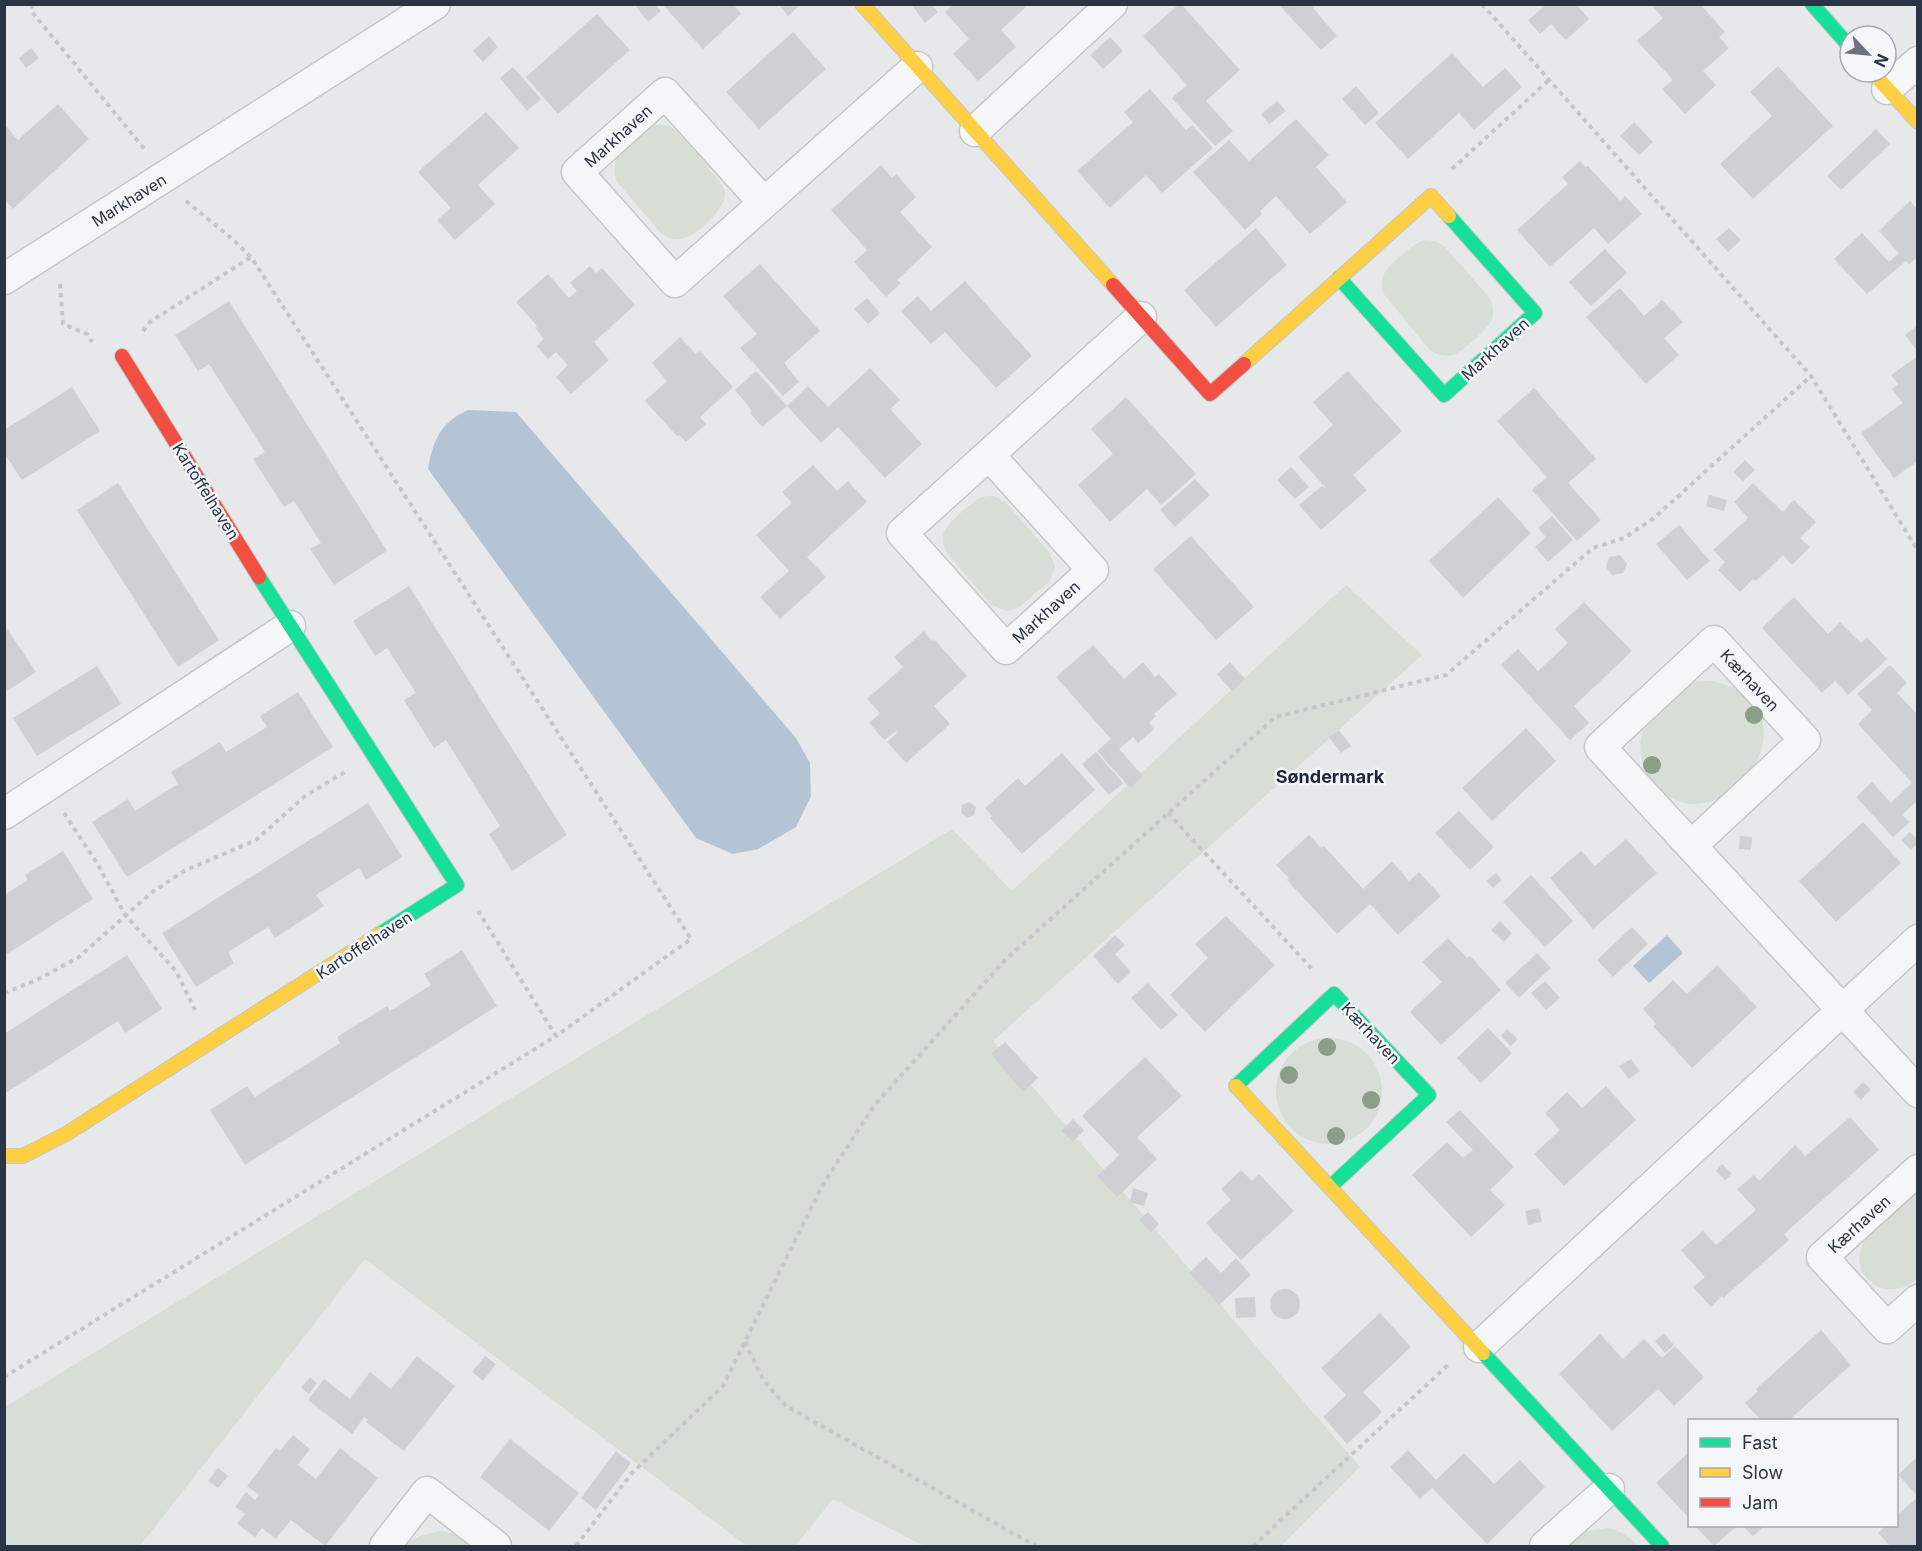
<svg xmlns="http://www.w3.org/2000/svg" width="1922" height="1551" font-family="Inter,sans-serif">
<style>
.green{fill:#d6ded6}
.water{fill:#b4c4d5}
.building{fill:#ced0d3}
.lines{fill:none;stroke-linecap:round;stroke-linejoin:round}
.street-casing{stroke:#c4c6c8;stroke-width:33}
.fast-casing{stroke:#c4c6c8;stroke-width:16}
.slow-casing{stroke:#c4c6c8;stroke-width:16}
.jam-casing{stroke:#c4c6c8;stroke-width:16}
.path{stroke:#c5c6ca;stroke-width:4;stroke-dasharray:4.5 4.5;stroke-linecap:butt}
.street{stroke:#f5f6f7;stroke-width:30}
.fast{stroke:#16e098;stroke-width:14}
.slow{stroke:#ffcf43;stroke-width:14}
.jam{stroke:#f24e42;stroke-width:14}
.tree{fill:#8a9e88}
.labels{text-anchor:middle;stroke-width:5;stroke-linejoin:round;paint-order:stroke}
.street-label{font-size:16px;fill:#2b3445;stroke:#f4f6f9}
.neighbourhood-label{font-size:18px;font-weight:bold;fill:#1d2536;stroke:#f4f6f9}
</style>
<rect width="100%" height="100%" fill="#e6e8ea"/>
<path class="green" d="M653,125C659,125 665,124 671,127C679,131 723,183 725,191C728,206 698,235 684,238C676,240 669,239 662,234L617,182C606,157 631,143 647,128Z
M1425,240L1435,241L1444,246L1488,296C1493,303 1494,311 1492,319C1489,328 1462,352 1453,355C1445,357 1437,355 1430,350L1383,293C1381,286 1381,280 1384,274C1389,264 1414,243 1425,240Z
M994,496L1005,502L1049,552L1055,566L1050,581L1018,608L1007,611L992,605L947,553C943,545 941,538 945,530C949,522 972,502 980,498C984,496 989,496 994,496Z
M1346,585L1422,655L993,1041L1360,1467L1281,1546H924L833,1499L795,1546H747L365,1259L140,1546H5V1407L952,829L1012,891Z
M1713,681C1820,706 1735,835 1669,797C1660,792 1652,785 1647,775C1632,743 1644,721 1668,699C1677,691 1684,685 1695,682C1701,681 1708,681 1713,681Z
M1276 1091a53 53 0 1 1 106 0a53 53 0 1 1-106 0Z
M1917,1193V1279C1886,1306 1847,1275 1863,1244C1871,1229 1904,1205 1917,1193Z
M1608,1528C1621,1531 1629,1537 1639,1546H1567L1587,1531Z
M440,1531L460,1535L480,1546H403L419,1536Z"/>
<path class="water" d="M468,410L516,412L796,738L810,763L811,796L796,827L758,849L733,854L696,838L428,469C434,439 439,424 468,410Z
M1667,935L1683,953L1649,983L1633,966Z"/>
<path class="building" d="M634,4H654L661,11L648,22Z
M662,4H733L741,14L703,49Z
M778,4H801L788,16Z
M911,4H931L938,12L925,23Z
M953,4H1029L1001,30L1016,47L978,81L953,54L969,39L945,12Z
M1179,4H1181L1240,70L1206,101L1233,131L1215,146L1172,98L1187,85L1143,36Z
M1281,4H1317L1313,8L1337,36L1321,50L1280,6Z
M1547,4H1576L1589,19L1566,40L1551,24L1540,34L1528,20Z
M1651,4H1700L1725,32L1719,37L1729,48L1703,71L1716,85L1685,114L1662,89L1673,80L1637,41L1663,18Z
M597,14L630,50L558,114L526,77Z
M793,32L826,69L759,129L726,92Z
M489,36L498,47L483,62L473,51Z
M1110,37L1123,51L1103,69L1090,55Z
M31,48L39,58L26,68L19,58Z
M1452,53L1483,87L1505,68L1522,87L1474,130L1459,113L1408,159L1375,123Z
M1778,66L1833,126L1753,199L1720,164L1772,116L1750,92Z
M513,67L541,99L527,111L500,78Z
M1356,86L1379,113L1365,125L1342,99Z
M1150,89L1186,130L1192,125L1213,148L1162,193L1146,175L1110,208L1077,171L1133,122L1124,112Z
M1277,101L1286,111L1269,124L1261,114Z
M58,104L89,139L13,209L4,199V124L18,140Z
M486,112L519,148L478,185L495,204L455,240L437,220L451,208L418,172Z
M1296,119L1329,155L1316,167L1347,202L1310,234L1276,196L1260,211L1262,214L1245,230L1193,172L1229,140L1249,161Z
M1634,122L1653,142L1639,155L1620,136Z
M1876,129L1890,144L1841,190L1827,176Z
M1580,161L1586,167L1588,166L1620,201L1625,196L1642,214L1608,244L1594,228L1550,267L1517,230L1568,184L1562,177Z
M881,165L892,178L896,174L916,197L900,212L932,247L897,280L901,283L886,297L854,262L867,250L831,210Z
M1910,201L1918,210V257L1909,264L1906,261L1867,294L1834,259L1862,233L1889,262L1899,253L1879,231Z
M1256,228L1287,265L1216,327L1184,290Z
M1729,228L1741,240L1728,252L1716,239Z
M1605,249L1627,273L1591,306L1569,282Z
M760,264L820,331L784,363L799,382L783,396L740,348L757,334L723,296Z
M590,266L596,273L602,268L635,305L594,342L609,360L571,394L556,377L568,365L556,352L548,359L537,346L544,339L535,328L537,326L516,302L548,274L569,298L577,291L570,283Z
M965,281L1032,356L996,388L945,332L931,344L901,311L918,296L931,311Z
M1620,288L1644,316L1662,300L1683,322L1664,338L1679,355L1646,384L1586,317Z
M867,298L880,313L868,324L854,309Z
M229,301L387,551L334,585L310,549L321,543L294,501L284,507L253,459L265,452L209,364L198,371L175,335Z
M1918,325V352L1905,335Z
M680,337L696,354L700,351L733,387L700,417L706,424L686,442L679,435L677,436L645,401L667,381L652,363Z
M1918,356V461L1894,478L1861,433L1903,403L1892,389L1898,384L1891,375Z
M870,368L900,400L890,409L922,444L885,478L838,427L821,443L787,406L808,386L828,407Z
M756,371L787,406L762,427L750,413L752,411L735,390Z
M1348,371L1402,431L1353,475L1367,490L1321,530L1299,505L1322,486L1327,489L1298,457L1333,425L1313,402Z
M72,387L100,431L22,480L4,453V430Z
M1534,388L1596,459L1568,483L1601,520L1577,541L1532,490L1547,477L1497,421Z
M1126,397L1196,474L1161,505L1147,489L1110,522L1078,485L1113,454L1091,429Z
M1745,460L1755,470L1743,481L1733,472Z
M813,465L837,491L848,481L867,502L807,557L826,577L780,619L760,597L789,571L756,535L792,503L782,492Z
M1291,467L1309,487L1295,499L1277,480Z
M1195,479L1210,495L1175,527L1160,510Z
M118,483L219,640L178,667L77,510Z
M1753,483L1783,512L1794,500L1816,522L1800,538L1810,547L1792,565L1783,555L1756,581L1753,579L1740,592L1718,570L1725,562L1713,550L1748,518L1734,502Z
M1709,495L1727,500L1724,511L1706,506Z
M1498,497L1531,533L1463,598L1429,561Z
M1552,516L1573,540L1548,562L1535,547L1546,537L1538,528Z
M1679,525L1710,561L1687,580L1656,544Z
M1191,536L1254,607L1216,640L1153,569Z
M1620,555L1627,564L1623,573L1612,575L1606,567L1609,557Z
M409,586L567,835L512,871L489,834L500,826L446,740L434,748L404,700L416,693L387,648L375,656L353,621Z
M1794,597L1828,634L1840,622L1861,643L1867,637L1887,659L1848,695L1835,681L1822,693L1762,628Z
M1584,602L1632,651L1574,706L1589,723L1570,740L1501,665L1518,649L1538,671L1568,643L1555,629Z
M4,624L36,672L4,693Z
M924,631L932,641L934,639L967,676L934,706L950,724L906,763L887,742L897,733L896,731L884,740L869,723L880,713L867,699L903,667L894,657Z
M1093,645L1124,679L1143,662L1155,677L1159,674L1177,694L1154,714L1156,716L1149,723L1154,729L1138,743L1133,737L1119,749L1143,776L1130,788L1097,751L1111,739L1056,677Z
M1230,662L1245,679L1232,691L1217,674Z
M1890,665L1907,683L1897,693L1918,715V800L1902,815L1910,822L1893,837L1856,797L1872,782L1891,803L1912,783L1858,724L1872,710L1857,694Z
M97,666L121,704L37,756L13,718Z
M298,692L333,747L127,877L92,822L128,799L135,811L178,784L171,772L220,742L226,752L267,727L260,716Z
M1526,728L1556,761L1492,821L1462,788Z
M1339,730L1351,746L1341,753L1329,737Z
M1096,752L1123,783L1109,795L1082,764Z
M1062,753L1095,790L1022,854L990,818L992,816L985,808L1018,778L1025,786Z
M969,802L976,807L974,815L967,818L961,813L962,805Z
M368,803L402,857L366,880L359,868L316,895L324,906L275,938L268,927L228,952L234,963L196,987L162,933Z
M1459,811L1494,847L1470,870L1435,833Z
M1863,822L1901,863L1836,922L1799,881Z
M1910,832L1918,840V843L1911,850L1901,840Z
M1309,835L1321,848L1324,846L1363,889L1392,861L1409,881L1419,872L1441,896L1398,935L1370,904L1337,934L1287,880L1289,878L1276,865Z
M1740,836L1752,837L1751,850L1739,849Z
M1626,839L1657,873L1593,929L1550,878L1581,851L1595,866Z
M63,851L93,899L4,956V895L28,880L25,875Z
M1496,873L1502,880L1493,888L1486,881Z
M1531,875L1573,921L1545,947L1503,902Z
M1226,916L1275,965L1205,1032L1170,995L1208,958L1195,944Z
M1500,921L1512,933L1504,942L1491,930Z
M1632,927L1648,944L1613,977L1597,960Z
M1115,935L1125,945L1115,954L1131,972L1118,984L1093,956Z
M1448,938L1467,958L1470,956L1501,990L1441,1045L1410,1012L1442,982L1422,962Z
M462,950L497,1006L245,1165L210,1110L247,1086L255,1097L340,1043L337,1037L387,1006L390,1011L431,985L424,974Z
M1537,953L1551,968L1519,998L1505,983Z
M127,955L162,1009L125,1033L118,1021L4,1094V1034Z
M1717,965L1757,1007L1692,1068L1653,1026L1656,1024L1643,1009L1673,980L1687,994Z
M1545,981L1560,998L1546,1010L1531,993Z
M1148,983L1178,1015L1161,1030L1131,998Z
M1488,1028L1512,1053L1481,1083L1457,1058Z
M1507,1029L1518,1039L1511,1046L1501,1036Z
M1005,1042L1038,1078L1023,1092L991,1054Z
M1145,1057L1182,1096L1137,1137L1157,1159L1117,1197L1097,1176L1119,1155L1082,1116Z
M1631,1059L1640,1071L1629,1079L1619,1066Z
M1863,1082L1871,1089L1861,1100L1853,1092Z
M1606,1086L1636,1120L1564,1186L1534,1154L1560,1130L1545,1113L1567,1092L1582,1108Z
M1460,1110L1514,1167L1490,1190L1505,1205L1471,1237L1412,1175L1447,1142L1463,1158L1473,1150L1446,1122Z
M1850,1117L1879,1150L1784,1234L1789,1240L1723,1298L1722,1296L1711,1307L1693,1287L1705,1277L1681,1250L1703,1231L1716,1245L1756,1210L1737,1189L1754,1175L1759,1181L1795,1145L1805,1156Z
M1073,1119L1084,1130L1073,1142L1061,1131Z
M1722,1164L1732,1174L1725,1180L1716,1171Z
M1241,1170L1252,1181L1259,1174L1294,1211L1241,1260L1206,1223L1231,1200L1221,1189Z
M1133,1188L1148,1193L1144,1206L1130,1202Z
M1539,1208L1542,1222L1528,1225L1525,1211Z
M1148,1212L1159,1224L1151,1232L1139,1220Z
M1206,1257L1221,1273L1236,1258L1251,1275L1219,1305L1189,1273Z
M1270 1304a15 15 0 1 1 30 0a15 15 0 1 1-30 0Z
M1255,1297L1256,1317L1236,1318L1235,1298Z
M1380,1313L1411,1347L1363,1392L1382,1412L1347,1444L1323,1417L1346,1395L1321,1368Z
M1821,1330L1851,1365L1789,1420H1761L1745,1403L1758,1391L1756,1389Z
M1664,1333L1674,1345L1665,1353L1655,1341Z
M1600,1334L1623,1359L1644,1339L1662,1358L1675,1346L1704,1377L1674,1406L1658,1389L1612,1431L1559,1374Z
M417,1356L455,1386L404,1451L366,1422L368,1420L364,1417L352,1434L308,1400L324,1379L350,1399L370,1372L391,1389Z
M485,1356L496,1364L483,1381L472,1372Z
M310,1377L317,1383L309,1394L301,1388Z
M293,1435L310,1449L298,1465L316,1479L340,1448L378,1478L325,1546L291,1520L276,1539L262,1528L255,1537L237,1524L245,1514L235,1507L246,1492L255,1500L259,1495L247,1486L276,1448L280,1451Z
M510,1439L579,1493L549,1531L480,1477Z
M1408,1450L1436,1480L1464,1453L1494,1484L1520,1460L1545,1487L1487,1544L1432,1488L1420,1499L1390,1467Z
M616,1451L631,1463L596,1510L581,1498Z
M1690,1451V1519L1656,1483Z
M1918,1456V1496L1898,1475Z
M218,1468L228,1476L218,1488L208,1481Z
M1918,1497V1546H1890L1878,1533L1886,1526H1896V1516Z
M1695,1526H1737L1714,1546Z
M1743,1526H1764L1753,1536Z"/>
<g class="lines">
<defs>
<path id="street" d="M1887,89L1918,62
M975,131L1112,4
M764,203L665,93L577,172L675,282L917,67
M4,279L435,4
M989,455L1093,570L1006,649L902,533L1141,317
M4,814L290,626
M1691,846L1805,740L1714,641L1600,747L1918,1092
M1918,1170L1822,1257L1887,1328L1918,1300
M1479,1347L1918,940
M385,1546L427,1492L496,1546
M1545,1546L1609,1489"/>
<path id="fast" d="M1812,4L1850,47
M1339,278L1444,395L1535,313L1449,216
M259,577L457,885L380,934
M1236,1086L1334,994L1429,1095L1330,1187
M1483,1353L1662,1546"/>
<path id="slow" d="M862,4L1113,285
M1872,72L1918,122
M1244,364L1431,196L1449,216
M1236,1086L1483,1353
M4,1156H23L66,1134L380,934"/>
<path id="jam" d="M1113,285L1210,394L1244,364
M122,356L259,577"/>
</defs>
<use href="#street" class="street-casing"/>
<use href="#fast" class="fast-casing"/>
<use href="#slow" class="slow-casing"/>
<use href="#jam" class="jam-casing"/>
<path class="path" d="M32,4V12L146,151
M1482,4L1811,376L1918,551
M1452,169L1549,80
M186,201L230,237L251,257L691,939L556,1036
M60,284L63,324L87,334L92,342
M143,331L150,322L251,257
M64,813L97,863L125,915L176,971L195,1010
M1168,813L1312,969
M4,993L37,980L79,957L151,893L184,871L256,840L305,796L345,772
M745,1342L764,1381L786,1406L1036,1546
M4,1377L556,1036L478,911
M576,1546L632,1473L723,1386L822,1186L873,1107L1005,960L1275,717L1446,675L1593,548L1624,538L1653,519L1811,376
M1253,1546L1448,1365"/>
<use href="#street" class="street"/>
<use href="#fast" class="fast"/>
<use href="#slow" class="slow"/>
<use href="#jam" class="jam"/>
</g>
<g class="tree">
<circle cx="1754" cy="715" r="9"/>
<circle cx="1652" cy="765" r="9"/>
<circle cx="1327" cy="1047" r="9"/>
<circle cx="1289" cy="1075" r="9"/>
<circle cx="1371" cy="1100" r="9"/>
<circle cx="1336" cy="1136" r="9"/>
</g>
<g class="labels">
<g class="street-label">
<text transform="translate(618 136) rotate(-42)" y="6">Markhaven</text>
<text transform="translate(129 200) rotate(-32)" y="6">Markhaven</text>
<text transform="translate(1495 349) rotate(-42)" y="6">Markhaven</text>
<text transform="translate(206 491) rotate(58)" y="6">Kartoffelhaven</text>
<text transform="translate(1046 612) rotate(-42)" y="6">Markhaven</text>
<text transform="translate(1750 680) rotate(47)" y="6">Kærhaven</text>
<text transform="translate(364 945) rotate(-33)" y="6">Kartoffelhaven</text>
<text transform="translate(1371 1033) rotate(47)" y="6">Kærhaven</text>
<text transform="translate(1859 1224) rotate(-42)" y="6">Kærhaven</text>
</g>
<g class="neighbourhood-label">
<text x="1330" y="783">Søndermark</text>
</g>
</g>
<rect width="1922" height="1551" fill="none" stroke="#2b3445" stroke-width="12"/>
<rect x="1688" y="1419" width="210" height="108" fill="#f4f6f9" stroke="#a4a8b1" stroke-width="1.5"/>
<rect x="1700" y="1438" width="30" height="9" fill="#16e098" stroke="#a4a8b1" stroke-width="1.5"/>
<text x="1742" y="1449" font-size="18" fill="#2b3445">Fast</text>
<rect x="1700" y="1468" width="30" height="9" fill="#ffcf43" stroke="#a4a8b1" stroke-width="1.5"/>
<text x="1742" y="1479" font-size="18" fill="#2b3445">Slow</text>
<rect x="1700" y="1498" width="30" height="9" fill="#f24e42" stroke="#a4a8b1" stroke-width="1.5"/>
<text x="1742" y="1509" font-size="18" fill="#2b3445">Jam</text>
<g transform="translate(1868 54) rotate(116)"><circle r="28" fill="#f4f6f9" stroke="#a4a8b1" stroke-width="1.5"/>
<path d="M0-4.5L10 22L0 15L-10 22Z" fill="#6c737f"/>
<text y="-9" font-size="16" font-weight="bold" text-anchor="middle" fill="#2b3445">N</text>
</g>
</svg>
